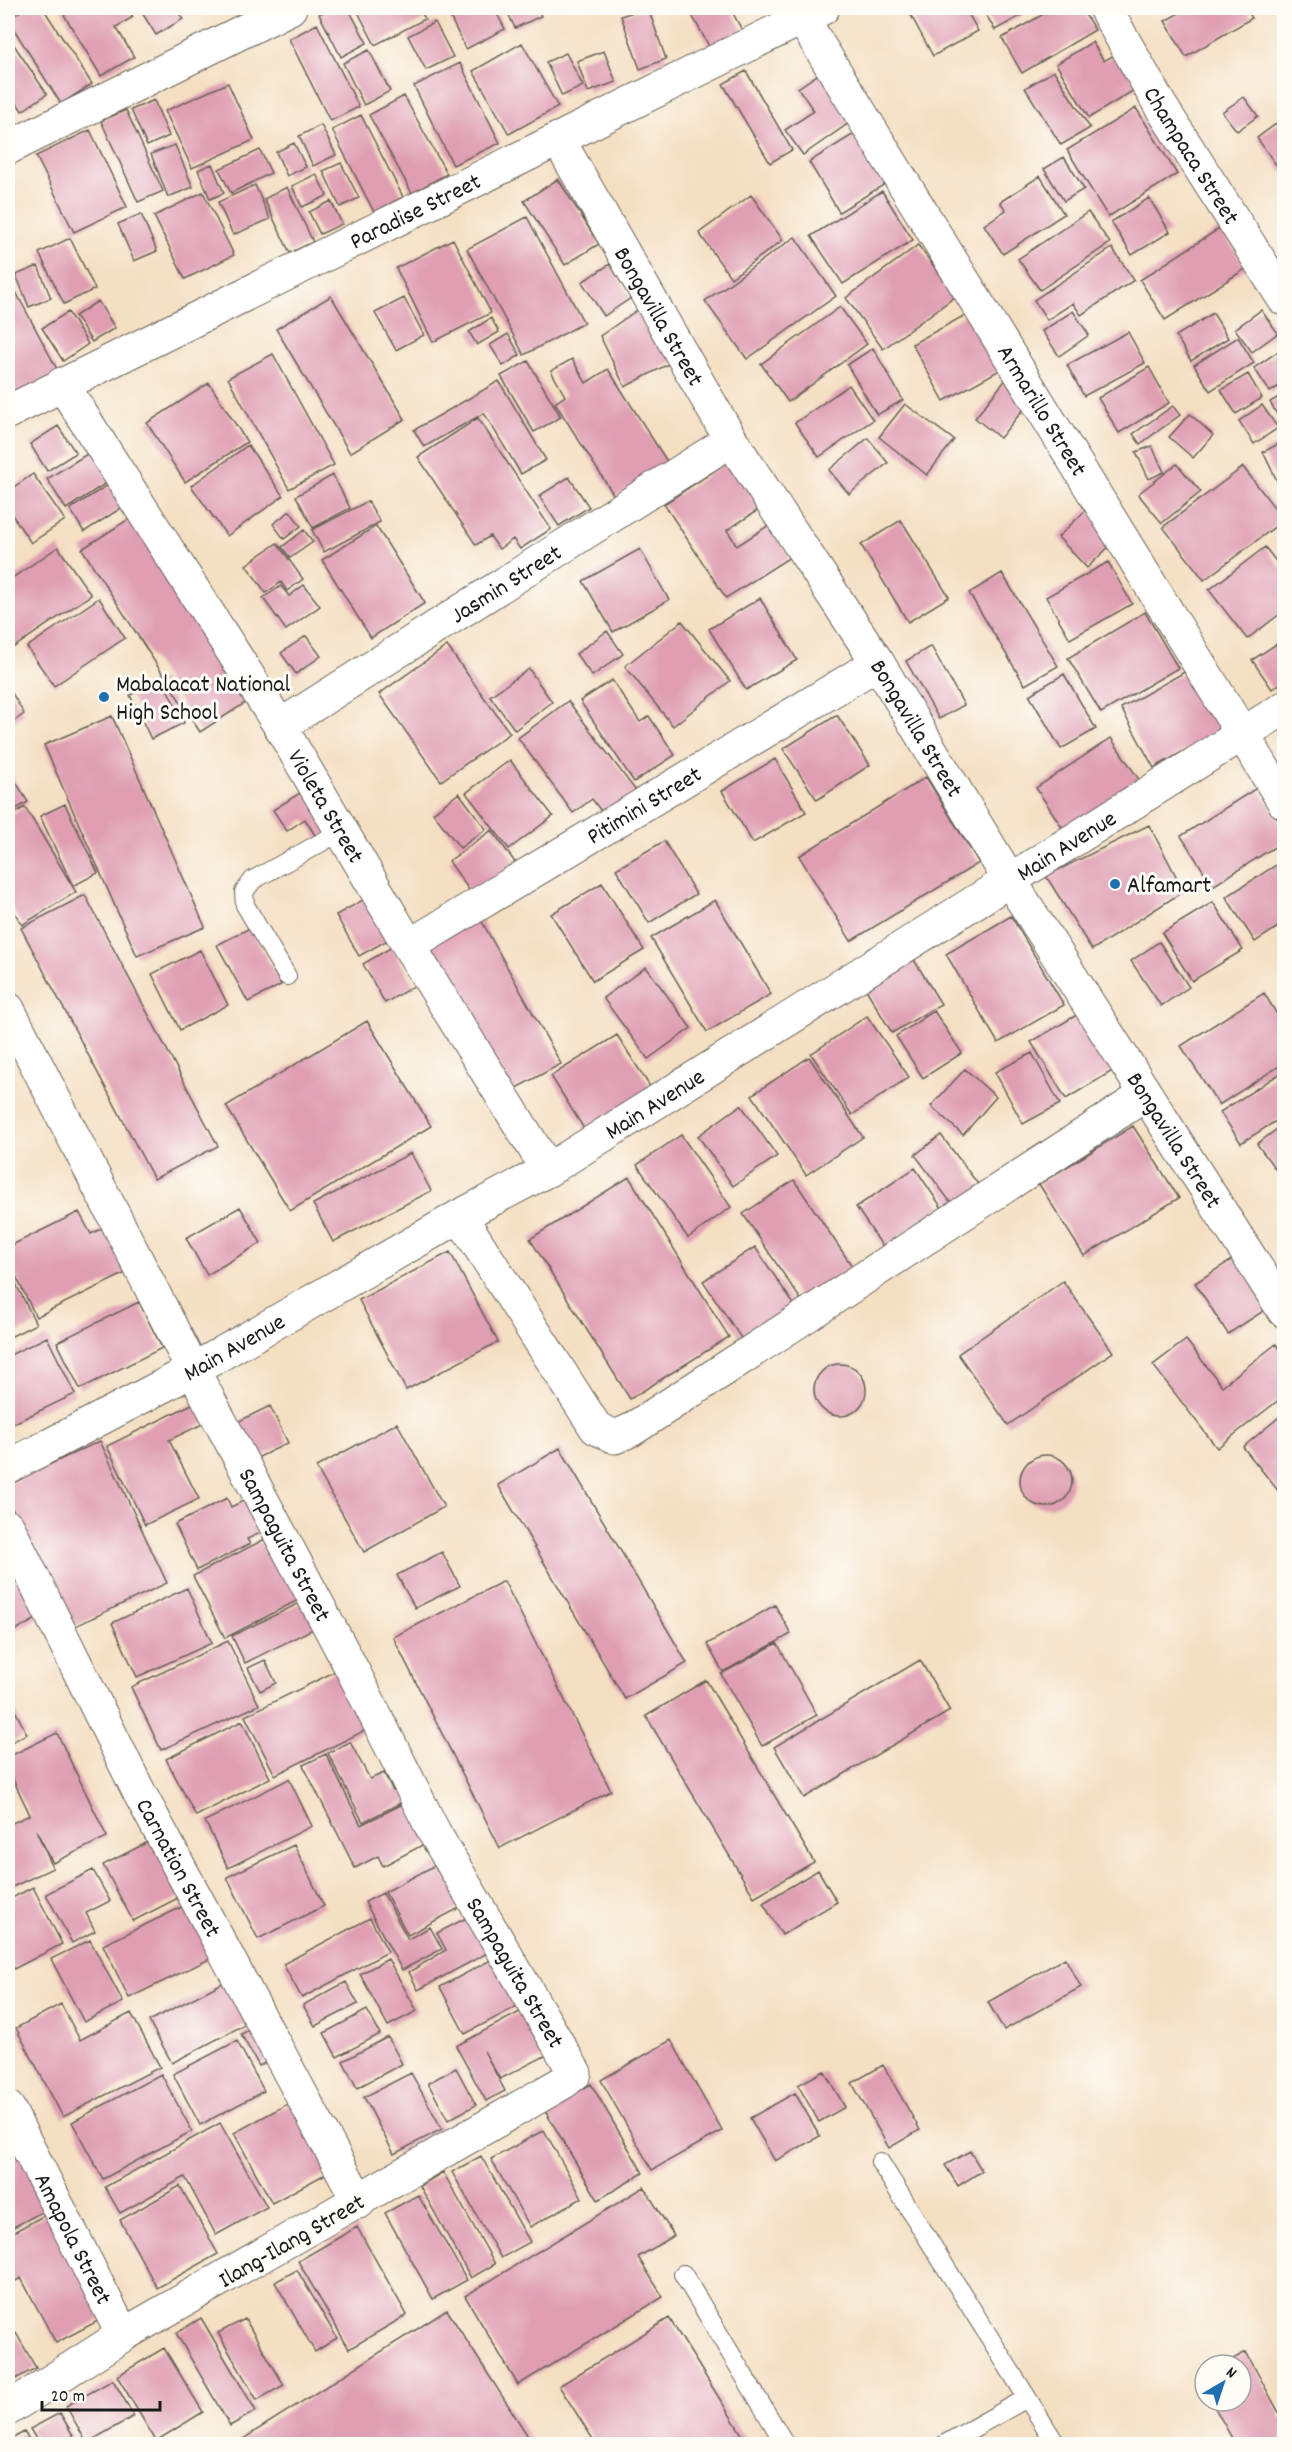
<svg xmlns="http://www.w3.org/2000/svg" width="1292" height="2452" font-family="Dekko,sans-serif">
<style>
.building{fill:#df9eb2}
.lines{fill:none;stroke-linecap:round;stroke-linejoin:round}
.lane-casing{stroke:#686056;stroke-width:20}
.street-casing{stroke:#686056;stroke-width:35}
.lane{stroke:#fff;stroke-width:18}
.street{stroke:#fff;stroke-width:33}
.poi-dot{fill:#1f6fb2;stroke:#fdfcf7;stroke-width:2}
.labels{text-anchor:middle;stroke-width:6;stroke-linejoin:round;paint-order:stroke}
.street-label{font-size:24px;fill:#1c1c1c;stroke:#fdfcf7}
.poi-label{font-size:24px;fill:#1c1c1c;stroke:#fdfcf7;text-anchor:start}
</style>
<rect width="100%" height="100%" fill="#fdfcf7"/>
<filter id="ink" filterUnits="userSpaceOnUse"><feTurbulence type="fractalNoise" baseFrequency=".0167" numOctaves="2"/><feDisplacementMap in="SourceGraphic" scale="12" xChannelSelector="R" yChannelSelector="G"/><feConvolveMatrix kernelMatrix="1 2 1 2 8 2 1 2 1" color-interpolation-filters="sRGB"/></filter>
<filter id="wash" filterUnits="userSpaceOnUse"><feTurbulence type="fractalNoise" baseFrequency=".008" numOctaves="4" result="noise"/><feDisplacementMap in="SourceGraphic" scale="24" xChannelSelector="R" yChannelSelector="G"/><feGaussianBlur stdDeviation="1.35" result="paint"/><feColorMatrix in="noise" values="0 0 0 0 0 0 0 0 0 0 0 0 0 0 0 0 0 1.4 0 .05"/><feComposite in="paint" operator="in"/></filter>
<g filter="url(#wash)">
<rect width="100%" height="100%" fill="#f4dfc3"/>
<g id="blocks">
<path class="building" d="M25,8H43L92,84L61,104L8,20Z
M60,8H127L133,17L116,27L134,57L101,76Z
M139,8H176L183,19L156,35Z
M331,8H348L367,43L341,57L319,14Z
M356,8H419L425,19L375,45Z
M464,8H494L505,29L466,49L449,15Z
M516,8H537L541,16L515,28L507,11Z
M645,8H648L666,59L640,69L621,16Z
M688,8H730L742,30L710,48Z
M907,8H965L978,31L933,56Z
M982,8H1035L995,30Z
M1054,8H1081L1095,30L1022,73L1002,38Z
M1188,8H1246L1252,18L1186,57L1165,21Z
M435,22L453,57L426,70L408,36Z
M317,24L359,107L330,121L289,39Z
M8,36L47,94L22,111L8,89Z
M1092,42L1104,61L1118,53L1139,87L1089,118L1056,64Z
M522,43L558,107L509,134L473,71Z
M369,50L390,91L364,105L343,63Z
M604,51L616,82L588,92L577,61Z
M566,53L583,86L562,96L546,62Z
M460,63L500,143L453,165L414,86Z
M826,69L859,116L803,155L785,130L814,111L798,88Z
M746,71L792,150L770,163L723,84Z
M1054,71L1090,128L1061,145L1025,88Z
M228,83L254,140L192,168L165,111Z
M404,96L447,174L412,193L369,115Z
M1244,97L1258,116L1237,131L1222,112Z
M154,100L169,136L147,146L131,110Z
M1136,108L1177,174L1108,217L1067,150Z
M126,110L163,191L138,202L101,121Z
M361,115L403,197L374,212L332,130Z
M1284,118V171L1282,173L1257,138Z
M321,125L336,155L313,166L299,136Z
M865,127L895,178L839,212L809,162Z
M90,130L127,207L74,232L36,156Z
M294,143L306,167L287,176L276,152Z
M175,145L193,187L168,197L151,154Z
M260,150L271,173L231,193L219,169Z
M1064,157L1084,189L1064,201L1044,169Z
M341,163L359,198L340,207L323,171Z
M212,164L224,193L210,199L198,170Z
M316,174L327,196L302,207L292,186Z
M1040,176L1064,214L1003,254L984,225L1006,210L1000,202Z
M558,179L599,244L565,265L524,201Z
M255,185L270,219L233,235L218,202Z
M287,187L313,242L290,253L264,199Z
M882,191L913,240L843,284L811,236Z
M203,192L234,255L185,279L154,216Z
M751,195L783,240L731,278L699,233Z
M1149,198L1170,232L1132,255L1111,222Z
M331,201L342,224L320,234L309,212Z
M1088,212L1110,243L1040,290L1018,259Z
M141,214L157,251L134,261L118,224Z
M527,217L584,323L524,355L467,249Z
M1220,228L1247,268L1165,320L1140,280Z
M795,237L836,296L747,359L705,301Z
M70,238L95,289L64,304L39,253Z
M453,239L491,313L433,342L396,268Z
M918,245L956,296L883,349L846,298Z
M1112,248L1134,280L1081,315L1073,303L1047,320L1034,300Z
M610,264L631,298L604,316L582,282Z
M38,266L51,298L29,307L16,275Z
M8,277L59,373L8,400Z
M331,296L405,419L350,453L276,329Z
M404,298L424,335L396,350L375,313Z
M98,301L115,328L92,342L75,316Z
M643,306L678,359L625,387L600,336Z
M840,307L867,344L788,402L761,364Z
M1261,310L1278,333L1252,352L1235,329Z
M1073,311L1089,335L1059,356L1042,331Z
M68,312L88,344L63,361L42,328Z
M969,313L1000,370L944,401L912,344Z
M1213,313L1228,338L1191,361L1176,336Z
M491,318L499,332L477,345L469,332Z
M1128,332L1145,363L1084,396L1067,365Z
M508,334L520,355L503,366L490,345Z
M1238,337L1254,363L1210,391L1194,365Z
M873,348L903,400L877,415L847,365Z
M1283,348L1284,383L1270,392L1254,368Z
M273,354L334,465L289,489L228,378Z
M572,359L586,383L608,369L668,463L615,497L555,403L565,396L551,371Z
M528,361L561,417L534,432L501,376Z
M1149,367L1169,403L1119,433L1098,398Z
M1248,374L1262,398L1236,414L1221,390Z
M1007,378L1032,399L1000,438L975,418Z
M499,381L546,460L521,474L484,413L424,447L414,430Z
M209,383L247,442L185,482L147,423Z
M849,385L873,420L819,457L795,423Z
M1284,394V427L1270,402Z
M905,404L954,440L927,475L879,437Z
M1262,405L1278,428L1254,444L1239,421Z
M1173,406L1180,415L1140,444L1133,434Z
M1190,414L1213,435L1193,458L1169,437Z
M478,418L551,529L520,549L513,539L499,549L490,536L476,545L418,457Z
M58,426L76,453L47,471L30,444Z
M868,438L888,463L849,494L829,470Z
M1284,441V495L1263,452Z
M248,445L283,496L227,536L191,486Z
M1152,446L1164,472L1149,479L1136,452Z
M95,449L114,478L66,509L47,479Z
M729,461L760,509L727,530L737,546L769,525L790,557L726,598L664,504Z
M1177,464L1201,492L1162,523L1138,494Z
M1243,467L1284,520L1204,580L1163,527Z
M33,474L65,520L31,543L8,509V491Z
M333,475L350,508L313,528L296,496Z
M569,477L589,507L559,526L539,496Z
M114,481L129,503L84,532L70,509Z
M368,501L380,522L324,552L312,530Z
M1087,509L1116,540L1087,568L1058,537Z
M290,511L301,526L284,539L273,524Z
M135,515L253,698L200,732L82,549Z
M901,520L949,597L908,622L861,545Z
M376,526L425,603L371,638L322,560Z
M304,530L313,542L290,558L282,547Z
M277,543L303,579L287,591L281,582L266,593L246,565Z
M58,547L91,595L8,651V581Z
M1265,547L1284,572V611L1247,639L1209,590Z
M640,549L669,600L613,632L583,581Z
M1108,562L1132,604L1070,639L1046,597Z
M1002,573L1058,666L1025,685L969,593Z
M304,585L320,606L286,630L263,598L281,586L289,596Z
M99,598L125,638L54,686L27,647Z
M760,598L797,660L746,690L709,629Z
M1145,612L1178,668L1101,713L1068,658Z
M682,621L730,681L673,726L625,666Z
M607,631L623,654L592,676L576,654Z
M306,636L321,656L296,674L281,653Z
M1284,639V681L1272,689L1252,660Z
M447,646L510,733L441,781L379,694Z
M931,646L964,705L939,719L906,661Z
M529,669L552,702L515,730L490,696Z
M1188,670L1221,730L1154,768L1121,708Z
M1064,674L1096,729L1061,749L1029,695Z
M162,679L184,723L151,739L130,695Z
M612,680L640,722L649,716L675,755L634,782L580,701Z
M8,686L24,714L8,725Z
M568,701L636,791L604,815L592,799L573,813L518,738Z
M837,715L870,765L817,800L783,749Z
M112,716L205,927L137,956L44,745Z
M1111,738L1144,787L1068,836L1036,788Z
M775,759L806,812L753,843L722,791Z
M510,760L553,816L509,849L466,793Z
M8,769L28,802L8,814Z
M926,777L979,863L851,941L799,856Z
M311,786L337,828L318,840L305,819L287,831L273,810Z
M1258,787L1284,829V841L1213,886L1181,836Z
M459,793L486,829L460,848L433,813Z
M65,804L98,873L73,886L40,816Z
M25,807L76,892L22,925L8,901V817Z
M1149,825L1184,891L1092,950L1046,876Z
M492,830L519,868L475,899L449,861Z
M664,841L696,894L649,923L616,869Z
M1284,860V923L1255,942L1226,897Z
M602,883L644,950L593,981L551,914Z
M85,895L218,1146L154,1179L21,928Z
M372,895L395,936L359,956L336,915Z
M715,900L771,994L707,1032L651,938Z
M1213,902L1243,950L1192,981L1162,933Z
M476,911L561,1064L507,1093L423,941Z
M1011,916L1064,1005L998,1043L946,954Z
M250,928L281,985L248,1002L217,945Z
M1159,942L1189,987L1161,1006L1131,961Z
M392,947L414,986L385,1003L363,964Z
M200,950L228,1005L180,1030L152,974Z
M910,953L941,1004L892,1033L861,981Z
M646,967L691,1028L648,1059L603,998Z
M1264,993L1284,1026V1063L1219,1105L1181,1046Z
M1085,1010L1119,1067L1066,1099L1031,1042Z
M934,1011L962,1053L923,1078L896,1036Z
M867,1016L909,1077L852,1115L811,1054Z
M367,1021L431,1126L290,1211L226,1106Z
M617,1035L658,1099L591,1140L551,1076Z
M1032,1053L1060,1104L1023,1124L995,1072Z
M809,1057L863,1137L806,1175L752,1095Z
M965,1069L996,1097L963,1135L931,1106Z
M1284,1071V1116L1241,1143L1220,1112Z
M741,1105L777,1156L733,1186L698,1136Z
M1284,1124V1181L1257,1144Z
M1133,1126L1179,1198L1084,1256L1039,1184Z
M681,1135L731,1207L688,1238L637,1165Z
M941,1135L984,1192L958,1212L915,1155Z
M411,1153L431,1191L333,1242L313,1204Z
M915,1168L942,1208L883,1247L856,1207Z
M629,1177L729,1337L630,1399L530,1239Z
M794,1180L852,1266L801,1300L743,1214Z
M240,1207L261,1243L207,1275L186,1238Z
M79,1212L91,1234L112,1223L134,1269L36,1317L8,1260V1247Z
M755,1247L797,1309L745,1344L703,1281Z
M450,1252L498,1342L406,1390L359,1300Z
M1236,1257L1268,1308L1228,1334L1195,1283Z
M1063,1281L1113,1352L1008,1425L958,1354Z
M15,1282L36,1324L8,1338V1286Z
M139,1302L162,1348L80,1389L57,1342Z
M47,1337L75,1394L8,1426V1356Z
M1186,1340L1222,1386L1276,1344L1284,1355V1396L1217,1448L1153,1365Z
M814 1390a26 26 0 1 1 52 0a26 26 0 1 1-52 0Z
M198,1401L209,1421L169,1440L199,1499L145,1525L107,1446Z
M270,1406L288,1443L253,1460L235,1423Z
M1284,1413V1498L1243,1447Z
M397,1423L444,1507L364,1552L316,1467Z
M100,1441L167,1583L69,1629L8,1500V1484Z
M560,1448L687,1663L625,1699L498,1485Z
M1020 1481a26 26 0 1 1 52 0a26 26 0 1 1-52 0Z
M257,1494L274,1527L247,1539L250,1544L197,1570L175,1524L227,1498L231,1507Z
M273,1535L304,1597L225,1638L193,1576Z
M442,1552L460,1586L415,1608L397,1575Z
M8,1560L46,1614L8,1634Z
M504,1581L611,1791L500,1848L393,1637Z
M187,1588L212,1643L137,1677L112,1623Z
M306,1600L319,1626L245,1663L232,1636Z
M775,1605L791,1634L723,1672L707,1644Z
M228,1641L259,1705L161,1750L131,1687Z
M777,1643L817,1715L762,1746L721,1674Z
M265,1660L276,1683L260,1691L248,1668Z
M920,1660L950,1711L804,1798L774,1747Z
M340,1669L370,1728L275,1775L245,1716Z
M706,1680L814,1862L754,1897L646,1716Z
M8,1697L27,1734L8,1744Z
M242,1721L270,1778L196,1816L166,1759Z
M57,1733L107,1837L53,1863L36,1830L53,1868L8,1889V1825L30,1815L8,1769V1757Z
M350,1742L370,1779L384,1773L393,1791L408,1783L415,1796L363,1822L328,1753Z
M326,1754L361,1825L413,1799L434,1839L383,1866L378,1856L355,1868L303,1765Z
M289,1779L312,1826L228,1868L205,1821Z
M156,1838L186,1894L133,1921L103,1865Z
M294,1845L324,1906L258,1939L227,1877Z
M443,1861L467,1904L408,1935L385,1892Z
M93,1870L110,1901L86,1913L95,1931L72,1943L46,1894Z
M818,1870L837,1902L782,1935L763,1903Z
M33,1887L62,1944L14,1969L8,1956V1900Z
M383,1893L408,1939L430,1927L442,1949L402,1970L365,1902Z
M192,1902L218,1955L129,1998L103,1945Z
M476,1913L495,1949L418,1990L409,1972L446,1950L437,1933Z
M370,1918L388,1952L302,1998L283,1964Z
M90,1940L123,2002L84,2022L51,1959Z
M500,1955L525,2002L465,2034L440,1987Z
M1065,1958L1081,1987L1004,2030L988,2002Z
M388,1959L417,2011L388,2026L360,1974Z
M234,1977L257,2018L172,2063L149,2021Z
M346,1982L358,2004L315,2026L303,2005Z
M61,2004L80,2040L131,2013L160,2067L63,2117L16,2028Z
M529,2007L553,2052L500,2079L484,2051L505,2091L486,2101L456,2046Z
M367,2010L380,2034L337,2057L324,2033Z
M261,2024L277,2056L259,2066L241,2034Z
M388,2037L402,2064L357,2088L343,2061Z
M671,2040L722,2131L652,2170L601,2080Z
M237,2041L264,2091L200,2125L173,2074Z
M883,2065L920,2130L889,2148L852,2083Z
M456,2068L476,2105L448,2120L428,2083Z
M824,2071L845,2107L819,2122L798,2085Z
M411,2073L442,2129L394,2154L364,2097Z
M161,2074L192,2131L103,2179L72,2122Z
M591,2084L643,2173L598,2200L545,2111Z
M795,2093L820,2136L775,2161L750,2118Z
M295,2100L333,2170L272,2203L234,2133Z
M220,2123L267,2207L216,2235L185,2177L120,2213L105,2187Z
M544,2130L582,2198L530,2227L491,2159Z
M19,2149L51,2207L8,2230V2155Z
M970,2151L982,2171L958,2186L945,2165Z
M481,2156L530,2242L501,2258L452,2172Z
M443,2172L495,2264L471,2278L420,2186Z
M180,2186L218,2254L157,2288L120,2220Z
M644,2187L674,2236L638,2257L663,2297L518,2385L465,2296Z
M418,2195L467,2280L433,2299L385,2213Z
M54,2210L111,2314L56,2343L21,2278L8,2285V2235Z
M357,2227L407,2315L349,2349L298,2261Z
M297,2270L337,2338L315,2352L275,2282Z
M447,2310L533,2444H235Z
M201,2318L256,2411L230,2426L176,2333Z
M669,2318L748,2444H596L559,2386Z
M245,2319L284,2385L257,2400L218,2333Z
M16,2333L36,2368L8,2383V2338Z
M164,2348L203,2412L156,2441L117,2376Z
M1246,2352L1284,2422V2444H1226L1233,2440L1211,2401H1241V2365H1222Z
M113,2380L134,2416L87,2443L66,2406Z
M60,2413L78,2444H39L30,2429Z
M24,2432L32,2444H8V2441Z"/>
</g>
</g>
<g filter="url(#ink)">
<use href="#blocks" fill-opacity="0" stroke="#686056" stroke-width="1.5"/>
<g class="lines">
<defs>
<path id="lane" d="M287,976L245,905L244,892L253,880L342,831
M880,2162L1056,2444
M683,2274L785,2444
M945,2444L1027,2398"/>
<g id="street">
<path id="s1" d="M1105,8L1160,105L1284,299"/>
<path id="s2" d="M802,18L1284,802"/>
<path id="s3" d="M558,139L731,440L878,663L1009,879L1284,1311"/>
<path d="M8,148L290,8"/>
<path id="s4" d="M62,384L280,726L409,946L548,1170"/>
<path id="s5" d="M8,412L823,8"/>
<path id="s6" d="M280,726L731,440"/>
<path id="s7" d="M409,946L878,663"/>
<path id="s8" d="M8,1009L193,1370L353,1671L434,1832L575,2073L564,2082L123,2335L8,2409"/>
<path d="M460,1216L596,1428L615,1437L631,1430L1145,1095"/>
<path id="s9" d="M8,1467L193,1370L460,1216L548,1170L1284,708"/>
<path id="s10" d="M8,1527L139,1792L359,2202"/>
<path id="s11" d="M8,2108L123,2335"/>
</g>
</defs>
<use href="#lane" class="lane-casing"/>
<use href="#street" class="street-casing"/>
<use href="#lane" class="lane"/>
<use href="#street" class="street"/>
</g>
</g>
<g class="poi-dot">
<circle cx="104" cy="697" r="6"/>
<circle cx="1115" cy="884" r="6"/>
</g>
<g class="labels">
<g class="street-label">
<text dy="8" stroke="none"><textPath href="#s1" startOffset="171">Champaca Street</textPath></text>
<text dy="8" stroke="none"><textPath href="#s5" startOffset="454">Paradise Street</textPath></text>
<text dy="8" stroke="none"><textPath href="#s3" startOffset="204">Bongavilla Street</textPath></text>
<text dy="8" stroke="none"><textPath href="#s2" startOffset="460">Armarillo Street</textPath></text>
<text dy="8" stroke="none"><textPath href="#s6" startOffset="267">Jasmin Street</textPath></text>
<text dy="8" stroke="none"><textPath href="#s3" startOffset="690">Bongavilla Street</textPath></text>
<text dy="8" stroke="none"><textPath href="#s7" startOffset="274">Pitimini Street</textPath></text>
<text dy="8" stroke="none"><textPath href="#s4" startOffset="498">Violeta Street</textPath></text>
<text dy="8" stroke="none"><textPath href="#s9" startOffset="1228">Main Avenue</textPath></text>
<text dy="8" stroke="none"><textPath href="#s9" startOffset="742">Main Avenue</textPath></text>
<text dy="8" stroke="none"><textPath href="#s3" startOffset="1176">Bongavilla Street</textPath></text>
<text dy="8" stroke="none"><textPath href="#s9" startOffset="256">Main Avenue</textPath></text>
<text dy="8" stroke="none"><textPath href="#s8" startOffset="603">Sampaguita Street</textPath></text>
<text dy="8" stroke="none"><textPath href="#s10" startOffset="381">Carnation Street</textPath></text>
<text dy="8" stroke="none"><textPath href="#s8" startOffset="1089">Sampaguita Street</textPath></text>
<text dy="8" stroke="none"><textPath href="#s11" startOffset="146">Amapola Street</textPath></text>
<text transform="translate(291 2240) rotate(-30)" y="8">Ilang-Ilang Street</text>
</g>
<g class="poi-label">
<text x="116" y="691">Mabalacat National<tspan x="116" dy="28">High School</tspan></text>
<text x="1127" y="892">Alfamart</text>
</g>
</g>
<rect width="1292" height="2452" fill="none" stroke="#fdfcf7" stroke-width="30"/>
<g transform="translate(1223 2383) rotate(39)"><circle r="28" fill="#fdfcf7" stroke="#a3a29f" stroke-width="1.5"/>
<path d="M0-4.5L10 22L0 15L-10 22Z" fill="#1f6fb2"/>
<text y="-9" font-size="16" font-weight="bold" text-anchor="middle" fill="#1c1c1c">N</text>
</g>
<path d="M42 2401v9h118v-9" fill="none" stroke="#1c1c1c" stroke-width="3"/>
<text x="51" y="2401" font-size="18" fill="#1c1c1c" stroke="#fdfcf7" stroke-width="4.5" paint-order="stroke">20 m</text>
</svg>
